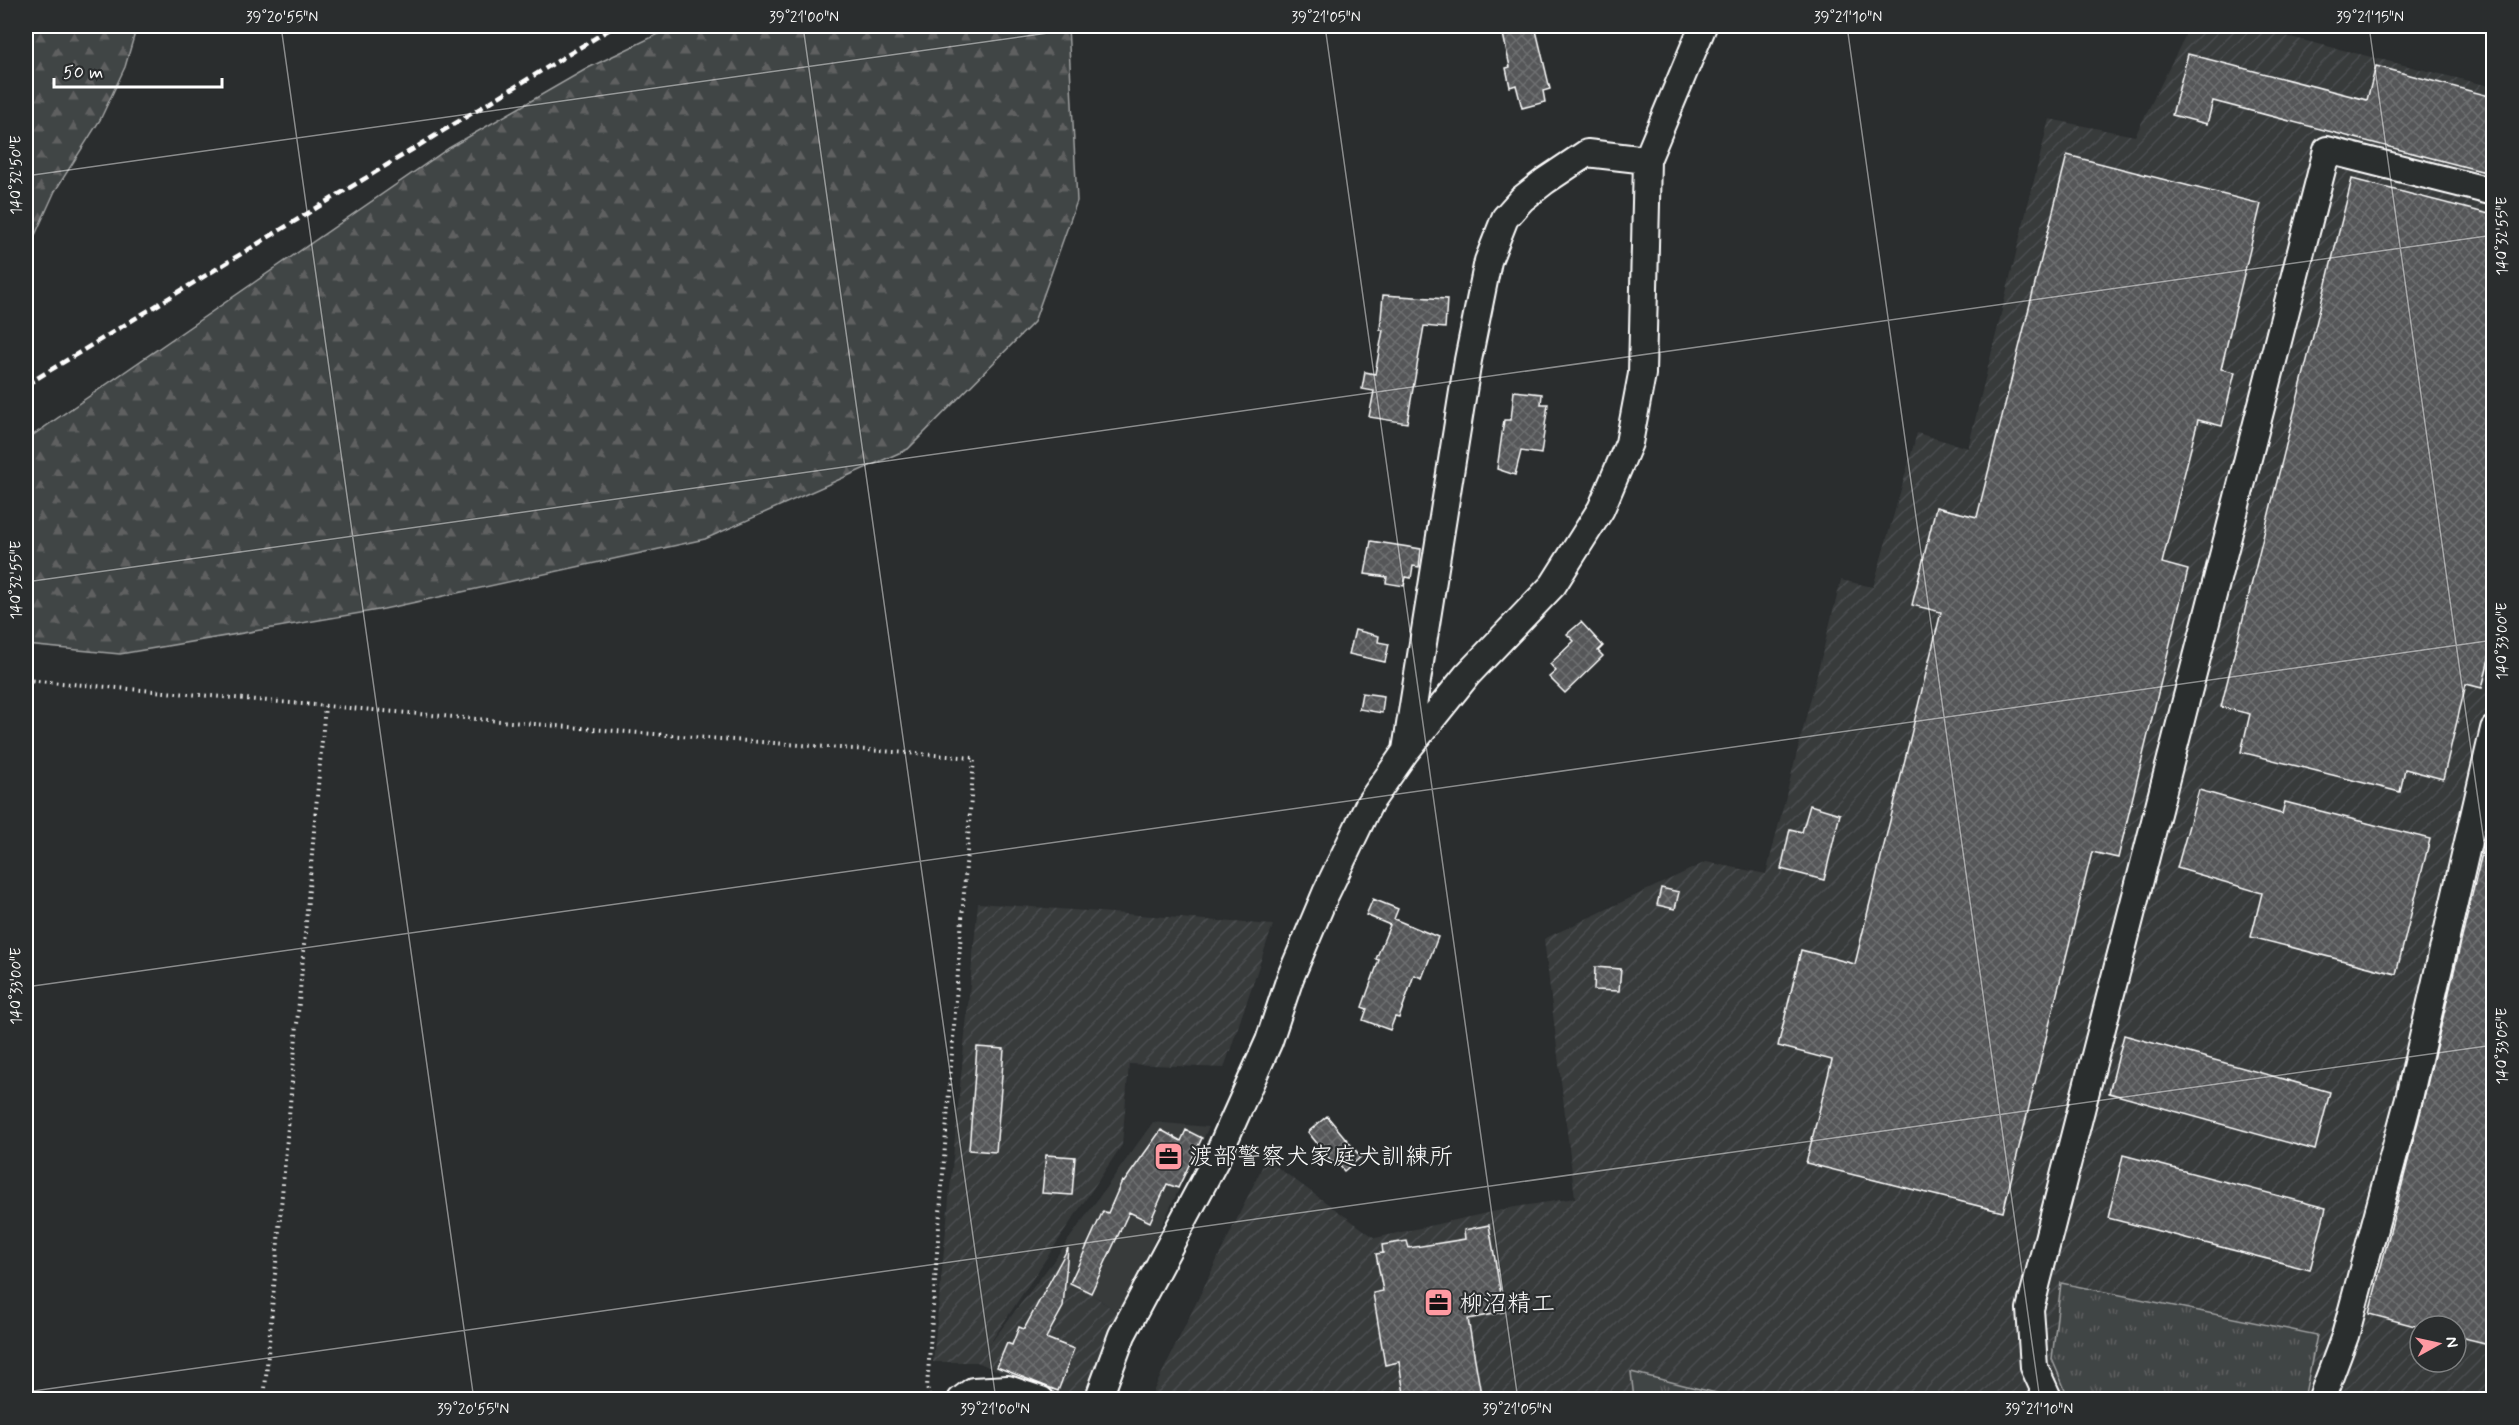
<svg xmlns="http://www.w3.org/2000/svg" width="2519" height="1425" font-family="Mynerve,'Klee One',sans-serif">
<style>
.built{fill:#373a3b}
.industrial{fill:url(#industrial-furrows);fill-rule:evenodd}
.grass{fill:url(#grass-tufts);stroke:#a0a2a2;stroke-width:1.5}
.forest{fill:url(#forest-firs);stroke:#a0a2a2;stroke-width:1.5}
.building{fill:url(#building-cross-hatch);stroke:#fff;stroke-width:1.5}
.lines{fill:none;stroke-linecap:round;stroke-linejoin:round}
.minor-casing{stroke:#fff;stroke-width:30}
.path{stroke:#fff;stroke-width:4;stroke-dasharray:1.5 4.5;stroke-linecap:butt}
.minor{stroke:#2a2d2e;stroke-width:26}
.rail{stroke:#fff;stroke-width:4.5;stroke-dasharray:9 4.5;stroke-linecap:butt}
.ticks{fill:none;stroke:#fff;stroke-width:1.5;stroke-opacity:0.45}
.labels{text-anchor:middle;stroke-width:4.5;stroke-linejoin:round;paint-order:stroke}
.poi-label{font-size:24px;fill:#fff;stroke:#2a2d2e;text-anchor:start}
.neatline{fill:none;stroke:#fff;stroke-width:2}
.ticks-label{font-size:15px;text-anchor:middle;fill:#fff}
</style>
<defs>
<pattern id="industrial-furrows" width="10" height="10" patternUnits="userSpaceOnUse" patternTransform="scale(1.5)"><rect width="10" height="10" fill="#373a3b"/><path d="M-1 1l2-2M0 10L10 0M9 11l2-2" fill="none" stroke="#4b4e4f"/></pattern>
<pattern id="grass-tufts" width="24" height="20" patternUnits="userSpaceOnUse" patternTransform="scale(1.5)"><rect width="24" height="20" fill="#414445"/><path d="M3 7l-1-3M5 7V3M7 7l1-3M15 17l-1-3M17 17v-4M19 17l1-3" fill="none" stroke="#5e6061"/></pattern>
<pattern id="forest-firs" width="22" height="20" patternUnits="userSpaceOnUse" patternTransform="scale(1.5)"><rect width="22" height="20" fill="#414445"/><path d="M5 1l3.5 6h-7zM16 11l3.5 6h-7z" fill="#5e6061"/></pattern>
<pattern id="building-cross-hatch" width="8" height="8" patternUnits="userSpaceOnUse" patternTransform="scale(1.5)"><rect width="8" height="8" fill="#555758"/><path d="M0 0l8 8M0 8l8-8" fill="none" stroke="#6e7071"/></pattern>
</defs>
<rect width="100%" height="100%" fill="#2a2d2e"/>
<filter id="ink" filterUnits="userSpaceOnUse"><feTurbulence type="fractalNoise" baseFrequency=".0167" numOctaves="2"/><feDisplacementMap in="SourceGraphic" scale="12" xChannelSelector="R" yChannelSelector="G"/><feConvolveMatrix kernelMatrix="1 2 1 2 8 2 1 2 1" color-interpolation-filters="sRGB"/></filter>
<g filter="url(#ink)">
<path class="built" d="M1153,1122L1209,1127L1119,1314L1051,1264Z"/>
<path class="industrial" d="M2190,26H2245L2493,87V1399L1149,1400L1266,1159L1375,1238L1509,1208L1575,1198L1544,939L1706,862L1766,874L1841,580L1873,587L1917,433L1968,448L2049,119L2135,136ZM2420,1326H2456V1362H2420Z
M978,903L1273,925L1224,1068L1129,1064L1122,1145L986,1349L1051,1264L1119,1314L1082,1399H1072L1046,1391L977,1362H933Z"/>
<path class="grass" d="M2061,1283L2317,1335L2304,1399H2069L2052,1359Z
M1631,1372L1740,1399H1634Z"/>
<path class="forest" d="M26,26H137L125,67L100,120L55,191L26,255Z
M675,26H1068L1077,201L1034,322L908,449L705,539L384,609L120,654L26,645V440L449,148L588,68Z"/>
<path class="building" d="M1535,26L1550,89L1543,91L1545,102L1522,108L1516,85L1510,87L1506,68L1510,67L1503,34Z
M2188,54L2367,100L2376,66L2493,97V174L2213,101L2207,124L2172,115Z
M2067,155L2261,204L2221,369L2235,372L2222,426L2198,420L2162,563L2188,570L2118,858L2092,852L2003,1212L1806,1163L1832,1060L1778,1046L1801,950L1855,964L1941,612L1912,605L1936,507L1977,517Z
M2352,179L2493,215V642L2482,688L2466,684L2443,779L2405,769L2400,792L2241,752L2250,714L2221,707Z
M1383,295L1447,299L1445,328L1424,326L1407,423L1369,417L1374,391L1362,389L1365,372L1375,374L1383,330H1380Z
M1514,391L1542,394L1541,404H1548L1541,454L1521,451L1515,475L1497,469L1504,420H1511Z
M1371,541L1421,549L1419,567L1413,566L1411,578L1406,577L1404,586L1386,583L1387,577L1365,574Z
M1581,622L1603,646L1598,651L1603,656L1565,693L1549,677L1556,671L1550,664L1574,641L1567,634Z
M1355,630L1379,636L1378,642L1389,644L1385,662L1349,654Z
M1362,693L1384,696L1382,713L1359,709Z
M2199,790L2282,814L2285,802L2430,839L2396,974L2251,937L2262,893L2177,868Z
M1810,805L1840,814L1824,880L1781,869L1790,829L1802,832Z
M2487,832L2493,833V1345L2456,1336V1326H2415L2369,1314L2423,1102Z
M1661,888L1679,892L1675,909L1657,905Z
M1373,899L1398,909L1394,919L1438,937L1422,978L1414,975L1399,1018L1395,1017L1390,1030L1363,1020L1367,1009L1362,1007L1379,960L1376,959L1390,925L1366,915Z
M1595,967L1621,969L1619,991L1594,990Z
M2124,1035L2330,1092L2315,1150L2109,1093Z
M977,1047L1004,1049L996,1152L969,1150Z
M1327,1116L1361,1157L1344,1171L1335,1160L1332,1162L1308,1132Z
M1161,1130L1181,1141L1186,1130L1202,1138L1178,1188L1167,1184L1150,1222L1129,1212L1091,1293L1070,1283L1103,1211L1108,1213L1122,1181L1124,1182Z
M1046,1155L1075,1157L1072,1195L1042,1193Z
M2123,1155L2326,1208L2310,1270L2108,1218Z
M1489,1225L1504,1312L1468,1319L1482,1400H1405L1399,1362L1385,1365L1373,1293L1383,1291L1376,1254L1383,1253L1382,1245L1407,1241L1409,1248L1465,1239L1464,1230Z
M1068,1248L1063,1307L1046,1338L1074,1349L1058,1391L997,1367L1007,1343L1012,1345L1019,1327L1024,1329Z"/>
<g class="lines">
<defs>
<path id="minor" d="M1406,750L1468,360L1488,261L1505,218L1522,199L1545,181L1587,153L1647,160
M961,1400L973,1391L1008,1389L1041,1400
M1098,1400L1122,1335L1216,1159L1269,1041L1290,978L1326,893L1369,804L1406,751L1467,675L1553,585L1601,509L1629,443L1642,374L1647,160L1703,26
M2049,1400L2034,1367L2030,1309L2327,150L2494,192
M2321,1400L2345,1336L2409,1098L2494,729"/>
</defs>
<use href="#minor" class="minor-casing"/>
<path class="path" d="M26,680L627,732L974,758L927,1387L930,1400
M264,1400L325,706"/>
<use href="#minor" class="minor"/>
<path class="rail" d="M26,385L615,26"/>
</g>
</g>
<path class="ticks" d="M281,26L474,1400M803,26L996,1400M1325,26L1518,1400M1847,26L2040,1400M2369,26L2494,913M26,176L1098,26M26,582L2494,235M26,987L2494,640M26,1392L2494,1045"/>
<defs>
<symbol id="office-square" viewBox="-11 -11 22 22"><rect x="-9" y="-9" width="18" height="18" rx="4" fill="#ff9aa2" stroke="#2a2d2e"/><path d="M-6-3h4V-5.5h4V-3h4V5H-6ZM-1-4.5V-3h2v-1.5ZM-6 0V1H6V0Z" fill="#111"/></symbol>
</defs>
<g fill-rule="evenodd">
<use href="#office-square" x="1152" y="1140" width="33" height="33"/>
<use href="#office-square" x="1422" y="1286" width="33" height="33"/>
</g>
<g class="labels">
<g class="poi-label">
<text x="1189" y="1164">渡部警察犬家庭犬訓練所</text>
<text x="1459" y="1311">柳沼精工</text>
</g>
</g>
<rect width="2519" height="1425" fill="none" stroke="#2a2d2e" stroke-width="66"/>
<g transform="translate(2438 1344) rotate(82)"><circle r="28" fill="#2a2d2e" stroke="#7f8182" stroke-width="1.5"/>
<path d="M0-4.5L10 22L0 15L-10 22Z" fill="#ff9aa2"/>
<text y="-9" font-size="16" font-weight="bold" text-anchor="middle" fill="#ffffff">N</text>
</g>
<path d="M54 78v9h168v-9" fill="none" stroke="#ffffff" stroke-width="3"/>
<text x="63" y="78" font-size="18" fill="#ffffff" stroke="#2a2d2e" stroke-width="4.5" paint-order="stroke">50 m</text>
<rect x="33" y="33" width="2453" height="1359" class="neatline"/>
<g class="ticks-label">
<text x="282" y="22">39°20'55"N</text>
<text x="804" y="22">39°21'00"N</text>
<text x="1326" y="22">39°21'05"N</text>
<text x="1848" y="22">39°21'10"N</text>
<text x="2370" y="22">39°21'15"N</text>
<text transform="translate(16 175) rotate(-90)" y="5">140°32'50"E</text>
<text transform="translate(2502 236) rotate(-90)" y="5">140°32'55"E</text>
<text transform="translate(16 580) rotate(-90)" y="5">140°32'55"E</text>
<text transform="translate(2502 641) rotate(-90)" y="5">140°33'00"E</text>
<text transform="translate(16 986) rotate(-90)" y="5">140°33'00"E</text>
<text transform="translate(2502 1046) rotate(-90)" y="5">140°33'05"E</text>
<text x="473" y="1414">39°20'55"N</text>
<text x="995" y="1414">39°21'00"N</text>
<text x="1517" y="1414">39°21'05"N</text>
<text x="2039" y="1414">39°21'10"N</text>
</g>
</svg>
